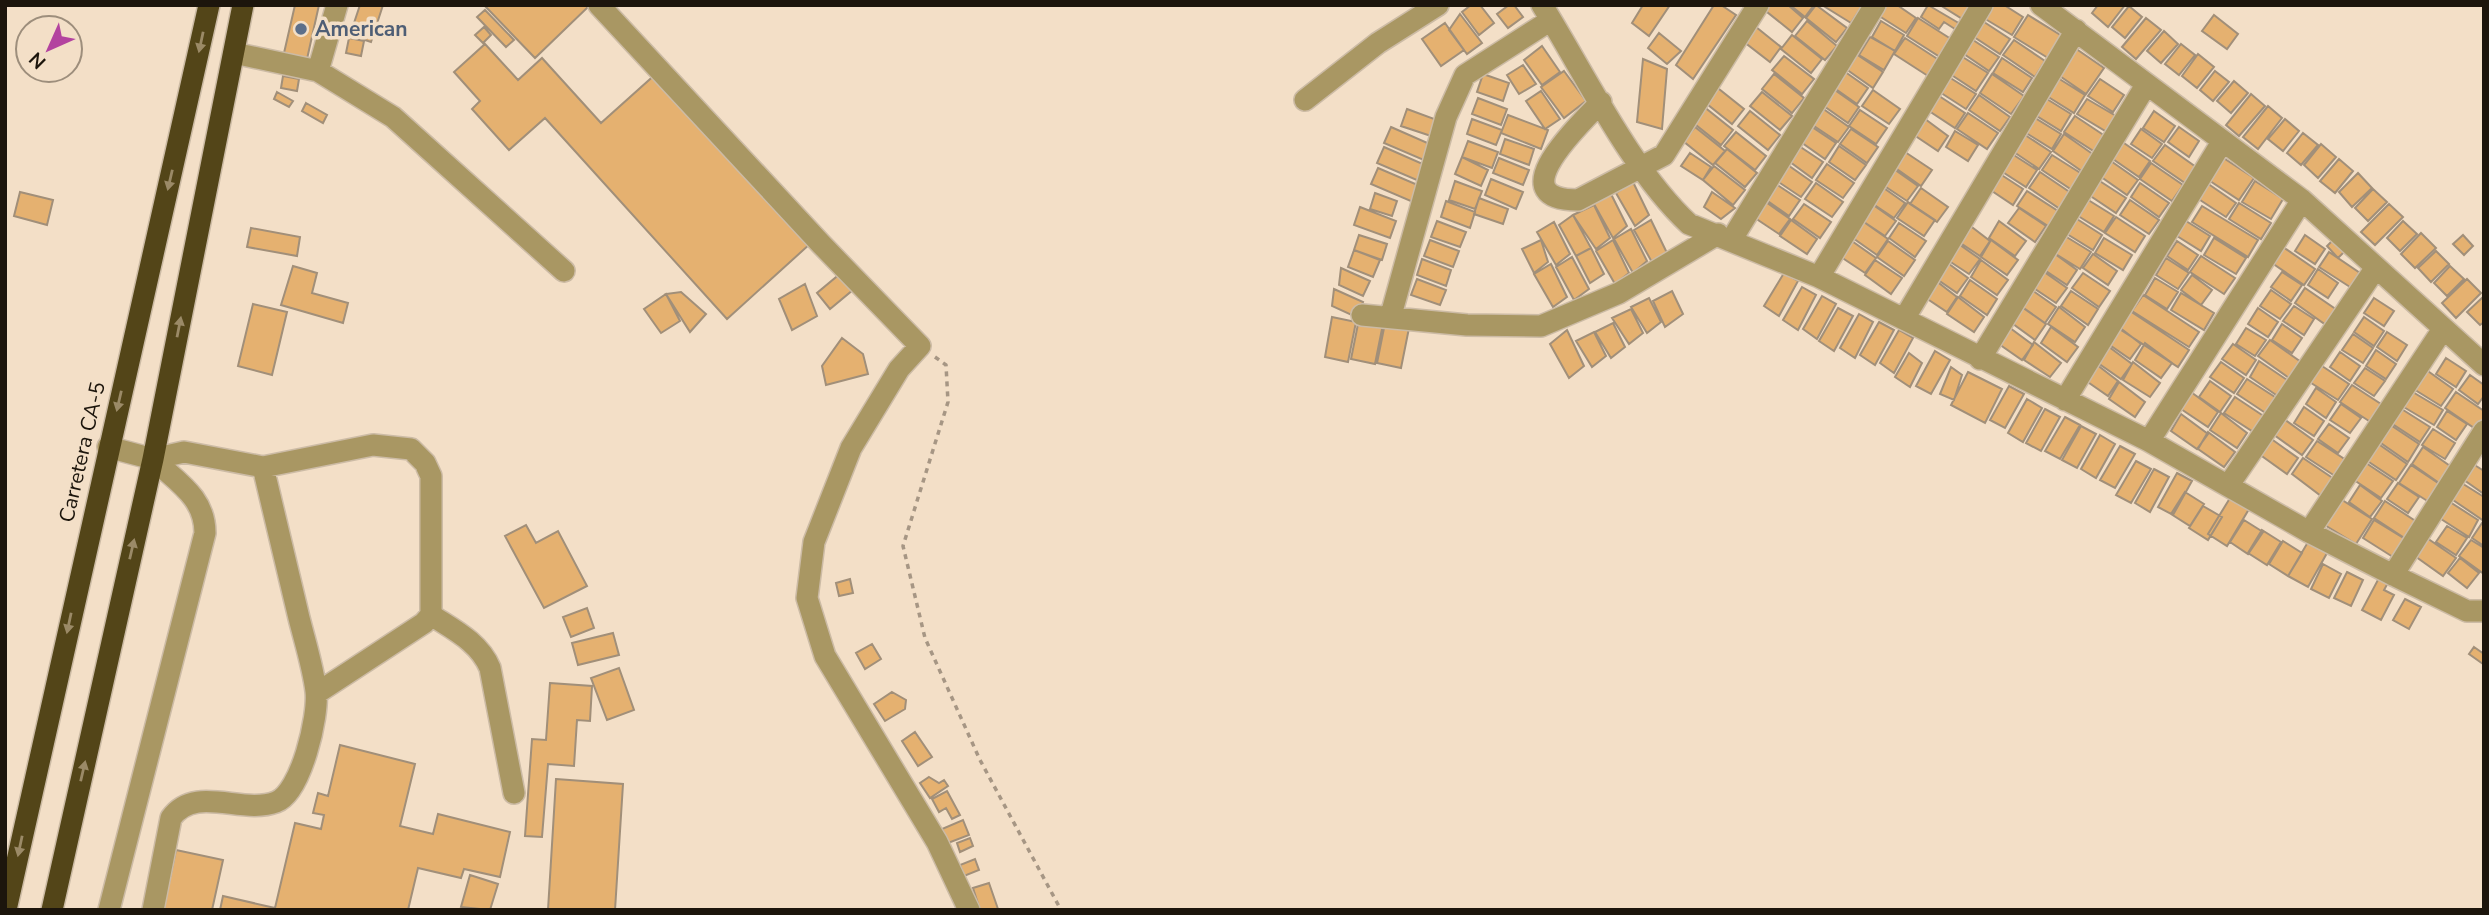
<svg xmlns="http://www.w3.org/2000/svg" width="2489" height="915" font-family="'Nunito Sans',sans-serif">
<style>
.building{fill:#e5b170;stroke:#a18f79;stroke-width:2}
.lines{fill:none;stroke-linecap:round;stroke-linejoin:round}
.minor-casing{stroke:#ccbba5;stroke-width:24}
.highway-casing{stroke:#ccbba5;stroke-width:24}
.path{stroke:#a69684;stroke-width:3.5;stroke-dasharray:5 5;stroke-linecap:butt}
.minor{stroke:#a99763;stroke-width:21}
.highway{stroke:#534518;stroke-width:21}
.oneway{fill:#9b8a67}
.service-dot{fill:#5c6f8a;stroke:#f3dfc7;stroke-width:2.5}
.labels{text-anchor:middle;stroke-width:7;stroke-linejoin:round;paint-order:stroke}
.service-label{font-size:21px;font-weight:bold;fill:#4e5e75;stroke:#f3dfc7;text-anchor:start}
.street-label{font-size:21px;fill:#1c150c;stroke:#f3dfc7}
</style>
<rect width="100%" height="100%" fill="#f3dfc7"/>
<path class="building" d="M295,5H319L307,59L284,53Z
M360,5H383L371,42L350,35Z
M484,5H588L589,6L535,58Z
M1471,5H1480L1494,23L1479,35L1462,12Z
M1509,5H1514L1523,17L1508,28L1497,14Z
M1643,5H1670L1649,36L1632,23Z
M1714,5H1721L1736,15L1693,79L1676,65Z
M1764,5H1788L1803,18L1792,32L1762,8Z
M1790,5H1814L1805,17Z
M1816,5L1847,28L1836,42L1806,18Z
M1822,5H1861L1862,6L1851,23Z
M1882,5H1897L1916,18L1906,33L1876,14Z
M1928,5L1962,25L1958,31L1944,22L1939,29L1921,17Z
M1940,5H1972L1964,20Z
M1989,5H2004L2023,17L2012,35L1982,17Z
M2098,5H2125L2108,27L2092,13Z
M2129,6L2142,17L2125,38L2112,27Z
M485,10L514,40L506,47L477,17Z
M1460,14L1482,43L1467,54L1449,30Z
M2028,15L2062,36L2048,58L2014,37Z
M2214,15L2238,34L2227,49L2202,31Z
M1918,18L1951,39L1940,57L1907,36Z
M1978,18L2010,39L2000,54L1968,33Z
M2146,18L2161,30L2136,59L2122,47Z
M1807,21L1837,46L1825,60L1795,36Z
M1881,21L1904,35L1895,51L1872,37Z
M1445,23L1464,50L1441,66L1422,39Z
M1751,23L1781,47L1770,62L1739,38Z
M484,27L491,35L483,43L475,35Z
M2164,31L2178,44L2161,63L2147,51Z
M1659,33L1681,51L1667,64L1648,48Z
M1792,35L1822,59L1811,73L1781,49Z
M1870,37L1895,51L1884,70L1859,55Z
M349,38L364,41L361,56L346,53Z
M1905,38L1939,60L1928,76L1894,54Z
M1970,38L1999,57L1989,71L1961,52Z
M2014,40L2045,61L2035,77L2003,55Z
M485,44L518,80L542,58L601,123L658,72L811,243L727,319L545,118L509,150L472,109L480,101L454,72Z
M2181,44L2195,55L2179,75L2165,64Z
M1542,46L1560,72L1542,85L1524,60Z
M2072,46L2104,68L2086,94L2054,72Z
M1856,54L1883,72L1873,88L1846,69Z
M1958,54L1988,73L1976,91L1947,72Z
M2198,54L2214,67L2197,88L2182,76Z
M1784,56L1814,79L1802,94L1772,70Z
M2002,58L2032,78L2023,92L1993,73Z
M1643,59L1667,69L1662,129L1637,122Z
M1523,65L1536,84L1519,94L1507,75Z
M1841,69L1868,88L1857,104L1830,85Z
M1564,71L1586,101L1564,118L1541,87Z
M2215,71L2229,82L2213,101L2200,90Z
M1483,74L1509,83L1503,101L1477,92Z
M1774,74L1804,98L1792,113L1762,89Z
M1944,74L1976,94L1966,109L1935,89Z
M1992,74L2024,96L2011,114L1980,93Z
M2053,75L2085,95L2074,113L2042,93Z
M283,76L299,79L297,91L281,88Z
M2100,79L2124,95L2113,112L2088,96Z
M2234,81L2248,93L2231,113L2217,101Z
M1714,85L1744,109L1732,124L1702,100Z
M1832,88L1859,107L1848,123L1821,104Z
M1873,90L1900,109L1889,124L1862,106Z
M1541,91L1560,119L1545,129L1526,101Z
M277,92L293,101L289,107L274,99Z
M1762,92L1792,116L1780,130L1750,106Z
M1933,92L1965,113L1955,128L1923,107Z
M2251,94L2265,106L2239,136L2226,125Z
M1979,95L2010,117L2000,131L1969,110Z
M2042,96L2071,114L2061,131L2032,113Z
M1478,98L1507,109L1501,125L1472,114Z
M2087,99L2116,116L2107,132L2077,114Z
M306,103L327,115L323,123L302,111Z
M1703,106L1733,130L1721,145L1691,121Z
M2268,106L2282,118L2258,149L2243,137Z
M1822,108L1849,127L1838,142L1811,124Z
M1407,109L1437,120L1431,136L1401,126Z
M1860,110L1887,128L1876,144L1849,126Z
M1750,111L1780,135L1768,150L1738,126Z
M2154,111L2175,126L2164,142L2143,128Z
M1968,113L1998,133L1987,149L1957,129Z
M1508,115L1548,130L1541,149L1501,133Z
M1921,116L1948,136L1938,151L1911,133Z
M2032,116L2061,134L2052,149L2023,131Z
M2075,116L2105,136L2095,152L2064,132Z
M1472,119L1502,130L1496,145L1467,134Z
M2285,119L2299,131L2283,151L2268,139Z
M1809,125L1836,143L1825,159L1798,140Z
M1391,127L1432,145L1426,161L1384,143Z
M1695,127L1725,151L1713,165L1683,141Z
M2179,127L2199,141L2189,157L2168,142Z
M1851,129L1878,147L1867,163L1840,144Z
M2141,129L2162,144L2152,158L2131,144Z
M1955,131L1978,145L1968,161L1946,147Z
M2019,131L2051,152L2039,169L2008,148Z
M1736,132L1766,156L1755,170L1724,146Z
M2303,133L2318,145L2301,165L2287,153Z
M2064,134L2094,155L2083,172L2053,151Z
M1505,139L1534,149L1529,165L1500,154Z
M1468,141L1498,152L1492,168L1462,157Z
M2121,141L2150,161L2139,177L2110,157Z
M1796,144L1823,162L1812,178L1786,159Z
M2321,144L2336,157L2318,178L2304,165Z
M2165,145L2196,167L2185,183L2153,161Z
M1839,146L1866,165L1855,180L1829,162Z
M1384,147L1425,165L1419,181L1377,163Z
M1727,149L1757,173L1745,187L1715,163Z
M1905,152L1932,170L1921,186L1894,167Z
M2009,152L2037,170L2026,187L1998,169Z
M1690,153L1711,167L1703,180L1681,166Z
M2052,155L2082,174L2072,190L2042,170Z
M1462,157L1488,170L1481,186L1455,174Z
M2222,157L2254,178L2239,200L2207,179Z
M1499,158L1529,170L1523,185L1493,173Z
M2108,159L2138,180L2127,195L2097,174Z
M2339,159L2353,171L2335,193L2320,181Z
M1785,163L1812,182L1801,197L1774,179Z
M2151,163L2183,185L2172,201L2140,179Z
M1827,164L1854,183L1843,198L1816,180Z
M1714,166L1745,190L1733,205L1703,180Z
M1891,167L1918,186L1907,201L1880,183Z
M1378,168L1420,186L1413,202L1371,184Z
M1997,172L2023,189L2013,205L1986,187Z
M2040,172L2071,193L2060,209L2029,188Z
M2358,173L2372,188L2352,207L2339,192Z
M2095,178L2126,198L2116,213L2086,193Z
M1491,179L1523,192L1516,209L1485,195Z
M1455,181L1482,191L1475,209L1449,200Z
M2204,181L2236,203L2226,217L2194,196Z
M2255,181L2283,199L2271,219L2242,202Z
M1633,182L1649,215L1635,226L1616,193Z
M1773,182L1800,200L1789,216L1762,197Z
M1816,183L1843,202L1832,217L1805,199Z
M2140,183L2169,203L2159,217L2131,197Z
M1878,184L1905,203L1894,218L1867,200Z
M1921,188L1948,207L1937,222L1910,204Z
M2373,189L2387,202L2368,221L2355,208Z
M2027,191L2058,211L2048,226L2017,206Z
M20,192L53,200L47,225L14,216Z
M1712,192L1735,208L1721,219L1704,207Z
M1375,193L1397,201L1392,216L1370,209Z
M1611,194L1627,226L1613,238L1594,204Z
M1479,198L1508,209L1503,224L1474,214Z
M2085,198L2114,216L2104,232L2075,214Z
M1763,200L1790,219L1779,234L1752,216Z
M2130,200L2159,220L2149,234L2120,215Z
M1446,201L1475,212L1470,228L1441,217Z
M1869,202L1896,221L1885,236L1858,218Z
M1908,202L1935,220L1924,236L1897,218Z
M2239,203L2271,223L2261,239L2229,219Z
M1804,204L1831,222L1820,238L1793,219Z
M2389,204L2403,217L2375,245L2361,232Z
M1594,205L1610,238L1596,249L1573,215Z
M2202,206L2258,240L2248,257L2192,222Z
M1360,207L1396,221L1390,238L1354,225Z
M2019,208L2046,226L2035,242L2008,223Z
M1573,215L1591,248L1576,256L1559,225Z
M2116,217L2145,236L2135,252L2105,233Z
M2077,219L2102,235L2093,250L2067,234Z
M1651,220L1667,253L1653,264L1634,230Z
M1791,220L1817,239L1807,254L1780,236Z
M1861,220L1888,239L1877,255L1850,236Z
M1437,221L1466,232L1460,247L1431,237Z
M1964,221L1990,241L1980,256L1953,238Z
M1999,221L2026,241L2015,256L1989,238Z
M2186,221L2210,236L2201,251L2177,236Z
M2403,221L2417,234L2400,251L2387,238Z
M1554,222L1570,254L1556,265L1537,232Z
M1899,223L1926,241L1915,257L1889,238Z
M251,228L300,237L297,256L247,247Z
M1631,229L1647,261L1633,273L1614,239Z
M2421,233L2436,248L2415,268L2401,254Z
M1359,235L1387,244L1382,260L1354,250Z
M2305,235L2325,249L2315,264L2295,251Z
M2463,235L2473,246L2464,255L2453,244Z
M2065,236L2091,252L2080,269L2054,253Z
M2336,237L2347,249L2338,258L2327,246Z
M2104,238L2132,255L2123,270L2095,253Z
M2214,238L2246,258L2236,274L2204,255Z
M1849,239L1876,258L1865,273L1838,255Z
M1430,240L1459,251L1453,267L1424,256Z
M1541,240L1548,262L1534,273L1522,249Z
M1613,240L1629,273L1615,284L1596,251Z
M1953,240L1980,259L1969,274L1943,257Z
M1991,240L2018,260L2007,275L1981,257Z
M1888,241L1915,260L1904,276L1877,257Z
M2177,241L2198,255L2188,270L2167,256Z
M2283,247L2315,269L2304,285L2272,263Z
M1591,248L1604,274L1590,283L1576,256Z
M1354,250L1380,260L1373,277L1348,267Z
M2051,251L2077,270L2067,285L2040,267Z
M2436,251L2449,264L2431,282L2418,268Z
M2329,252L2360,273L2350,287L2319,267Z
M2093,254L2117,271L2108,285L2083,268Z
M2201,256L2235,278L2224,294L2190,272Z
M1572,257L1589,289L1574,300L1556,267Z
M1941,258L1968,278L1957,293L1931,275Z
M2166,258L2189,273L2178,289L2156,275Z
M1422,259L1451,270L1446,286L1417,275Z
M1875,260L1902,278L1891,294L1865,275Z
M1981,260L2008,280L1997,295L1971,277Z
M1551,264L1567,297L1553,307L1534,274Z
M293,266L317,273L312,293L348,303L343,323L281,305Z
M2450,266L2464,279L2447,296L2434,283Z
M1341,268L1370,281L1363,296L1339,285Z
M2040,269L2067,288L2056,303L2029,285Z
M2318,269L2338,283L2328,298L2308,285Z
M2282,272L2302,285L2291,301L2271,287Z
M841,273L854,289L830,309L817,293Z
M1784,273L1798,281L1779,316L1764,306Z
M2083,273L2110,291L2099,307L2072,288Z
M2192,275L2212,290L2201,305L2181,290Z
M1931,277L1957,297L1947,312L1920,294Z
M2155,278L2178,292L2167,309L2145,295Z
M1417,279L1446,290L1440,305L1411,295Z
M2467,279L2481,293L2456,318L2442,303Z
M1970,280L1997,299L1987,315L1960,296Z
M805,284L817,316L792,330L779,299Z
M1802,287L1816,295L1798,330L1783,320Z
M2029,288L2056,307L2045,323L2018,304Z
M2305,288L2337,310L2326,325L2295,303Z
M1334,289L1363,302L1356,317L1332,306Z
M2271,290L2291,304L2280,319L2260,306Z
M1672,291L1683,314L1665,327L1653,301Z
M2071,291L2098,309L2088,325L2061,306Z
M681,292L706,314L690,332L666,294Z
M2181,293L2214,313L2204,330L2171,310Z
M666,294L680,321L661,333L644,309Z
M2143,295L2199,332L2189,347L2132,311Z
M1822,296L1836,304L1817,339L1803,329Z
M2484,296V322L2480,325L2467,312Z
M1958,297L1984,317L1974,332L1947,314Z
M1649,298L1661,322L1647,333L1631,307Z
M2374,298L2394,311L2384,326L2364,313Z
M253,304L287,312L272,375L238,366Z
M2019,305L2046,324L2035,340L2009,321Z
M2294,306L2314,319L2304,335L2283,321Z
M2059,307L2085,327L2075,342L2048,324Z
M1838,308L1853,316L1834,351L1819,341Z
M2258,308L2278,322L2268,337L2248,324Z
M1631,309L1643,333L1629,344L1612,318Z
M2127,309L2189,350L2178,367L2115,326Z
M1859,314L1873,322L1855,358L1840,348Z
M1332,317L1356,322L1348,362L1325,357Z
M2364,317L2384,331L2374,346L2354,332Z
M1359,319L1383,324L1375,364L1351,359Z
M1879,322L1894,330L1875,365L1860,355Z
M1385,323L1409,328L1401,368L1377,363Z
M1613,323L1625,347L1611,358L1595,332Z
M2115,324L2141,344L2130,359L2104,341Z
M2282,324L2302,338L2292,353L2272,340Z
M2006,325L2033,345L2022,360L1996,342Z
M2051,327L2078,347L2067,362L2041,343Z
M2246,328L2266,340L2255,356L2236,344Z
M1567,330L1584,366L1569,378L1550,344Z
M1899,330L1913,338L1894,373L1880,363Z
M1594,332L1606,356L1592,367L1576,341Z
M2387,332L2407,345L2397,361L2377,347Z
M2353,334L2373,348L2363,363L2342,350Z
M842,338L863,354L868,374L826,385L822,366Z
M2270,340L2301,362L2289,378L2258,356Z
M2034,342L2061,363L2050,377L2024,360Z
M2145,343L2172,363L2161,378L2135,360Z
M2105,344L2132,364L2121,379L2095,361Z
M2233,344L2256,360L2246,375L2222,359Z
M2376,350L2396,364L2386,379L2366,366Z
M1935,351L1950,360L1931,394L1916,386Z
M2340,352L2360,366L2350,381L2330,367Z
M1909,353L1922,363L1910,387L1895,377Z
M2446,358L2466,371L2456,387L2436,374Z
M2092,361L2118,381L2108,396L2082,378Z
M2259,361L2290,382L2279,397L2250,377Z
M2133,362L2160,383L2150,397L2123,380Z
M2221,362L2244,378L2234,393L2210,377Z
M2319,364L2349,384L2338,400L2308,381Z
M1951,367L1962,375L1954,400L1940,394Z
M2365,368L2385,381L2374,396L2354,383Z
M2425,369L2453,389L2441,406L2412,388Z
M1968,372L2002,389L1985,423L1951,405Z
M2470,375L2484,385V396L2478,404L2459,390Z
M2247,379L2278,399L2267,414L2237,394Z
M2210,381L2231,396L2220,412L2199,397Z
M2119,382L2145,402L2135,417L2109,399Z
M2352,385L2384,406L2372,423L2340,402Z
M2009,386L2024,394L2005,428L1990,420Z
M2316,388L2336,402L2326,418L2306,404Z
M2411,391L2443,410L2434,425L2402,406Z
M2191,392L2218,412L2208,427L2181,409Z
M2456,392L2484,411V420L2477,430L2445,408Z
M2235,397L2265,417L2255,433L2224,413Z
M2027,399L2042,408L2023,442L2008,433Z
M2341,404L2361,418L2350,433L2330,420Z
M2304,407L2324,421L2314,436L2294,423Z
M2400,408L2430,427L2420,442L2391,423Z
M2045,409L2060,417L2041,451L2026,443Z
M2447,411L2467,424L2456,440L2437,427Z
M2221,413L2247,433L2237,448L2210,430Z
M2181,414L2208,434L2197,449L2171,431Z
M2065,417L2080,425L2060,459L2045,451Z
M2281,417L2313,440L2302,455L2270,432Z
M2329,424L2349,438L2338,453L2318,439Z
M2389,424L2419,444L2408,462L2378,441Z
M2081,426L2096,434L2077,468L2062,460Z
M2433,429L2455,443L2445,459L2422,445Z
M2208,432L2235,452L2224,467L2198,449Z
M2100,435L2115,444L2096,478L2081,469Z
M2270,438L2298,458L2287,474L2259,454Z
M2317,441L2349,462L2338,478L2306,457Z
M2377,443L2407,464L2396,480L2366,460Z
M2120,446L2135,454L2115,488L2100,480Z
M2423,447L2453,468L2442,485L2412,464Z
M2303,458L2337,481L2325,499L2292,474Z
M2136,461L2151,469L2131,503L2116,495Z
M2363,461L2393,481L2381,498L2351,478Z
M2473,464L2484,471V494L2464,480Z
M2411,465L2441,485L2429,502L2399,483Z
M2154,469L2169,477L2150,512L2135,503Z
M2177,473L2192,481L2173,515L2158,507Z
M2460,482L2484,497V521L2450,498Z
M2398,483L2419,497L2408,513L2387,499Z
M2360,485L2382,501L2370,517L2349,502Z
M2185,492L2204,504L2190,526L2171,514Z
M2230,498L2249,509L2227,546L2208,534Z
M2339,498L2372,519L2356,544L2323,524Z
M2385,501L2417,522L2406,539L2374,518Z
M2450,502L2478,520L2469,537L2441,519Z
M2203,506L2222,517L2208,540L2189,528Z
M2244,520L2263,532L2248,554L2230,542Z
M2374,520L2405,539L2393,557L2363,538Z
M2482,523L2484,524V546L2472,538Z
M526,525L536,543L558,531L587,586L544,608L505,536Z
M2447,526L2467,538L2456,555L2436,542Z
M2262,530L2281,542L2267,565L2248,553Z
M2424,536L2456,558L2443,576L2412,554Z
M2471,540L2484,548V574L2459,556Z
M2283,541L2302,553L2288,576L2269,564Z
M2308,542L2327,553L2308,587L2288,576Z
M2460,558L2479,573L2467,588L2448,573Z
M2323,564L2341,574L2329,598L2311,589Z
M2347,572L2363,580L2351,606L2334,598Z
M2380,576L2389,581L2384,590L2394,595L2381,620L2362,610Z
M850,579L853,593L839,596L836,583Z
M2405,599L2421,607L2409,629L2393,620Z
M587,608L594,628L571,637L563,617Z
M613,633L619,655L578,665L572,643Z
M872,644L881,659L865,669L856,653Z
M2474,647L2484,654L2483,664L2469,654Z
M619,668L634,710L607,720L591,678Z
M550,683L592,686L590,721L577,720L574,766L548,764L542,837L525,836L532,739L546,740Z
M892,692L906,700L905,709L885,721L874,704Z
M915,732L932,757L918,766L902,741Z
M340,745L415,764L400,826L433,834L438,814L510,832L500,877L464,869L461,878L418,868L408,910H220L223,896L275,908L295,823L321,829L324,815L313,813L318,793L328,796Z
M929,777L939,783L944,780L948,786L930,798L920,783Z
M556,779L623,784L615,910H548Z
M947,791L960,815L952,819L946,808L939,812L932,799Z
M963,820L969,835L948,843L942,829Z
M970,838L973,846L960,852L957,843Z
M176,850L223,860L212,910H163Z
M975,859L979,870L964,876L960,865Z
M470,875L498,884L490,910L461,907Z
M989,883L998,909L980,910L973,888Z"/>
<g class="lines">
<defs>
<path id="minor" d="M599,5L821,244L920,346L899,369L851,448L814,542L807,598L825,656L937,842L969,910
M1542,5C1585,74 1630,169 1689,224L1819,277L2149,441L2309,532L2393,575L2467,611H2484
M2041,5L2302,200L2484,365
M234,53L318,71L393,117L564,271
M318,71L337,5
M1305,100L1378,43L1438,5
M1601,102C1581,123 1498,200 1578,200L1664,155L1758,5
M1732,239L1875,5
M1819,277L1982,5
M1362,315L1467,325L1541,326L1619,293L1718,234
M1391,315L1446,117L1465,75L1551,20
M1904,319L2076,30
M1980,359L2146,85
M2065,400L2222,142
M2149,441L2302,200
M108,447L153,459L184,452L263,467L373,445L411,449L425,463L431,476V615L424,623L317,693
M2228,486L2375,269
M2309,532L2443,329
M2393,575L2484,431
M431,615C454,630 479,642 490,668L514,793
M109,910L205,533C205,497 177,482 153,459
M153,910L171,818C195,784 242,815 276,802C301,793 319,716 316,691C313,667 305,642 299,618C287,567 275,517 263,467"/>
<path id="highway" d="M6,910L209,5
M52,910L153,459L243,5"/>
</defs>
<use href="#minor" class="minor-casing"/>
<use href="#highway" class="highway-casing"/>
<path class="path" d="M935,357L946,365L948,402L903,546L925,638L980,760L1061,910"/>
<use href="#minor" class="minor"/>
<use href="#highway" class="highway"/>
</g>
<defs><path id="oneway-solid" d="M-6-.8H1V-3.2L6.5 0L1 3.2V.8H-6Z" transform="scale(1.75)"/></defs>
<g class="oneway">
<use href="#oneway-solid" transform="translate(201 42) rotate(102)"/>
<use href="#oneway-solid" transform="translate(170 180) rotate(103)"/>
<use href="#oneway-solid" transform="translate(179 327) rotate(-79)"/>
<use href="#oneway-solid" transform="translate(119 401) rotate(103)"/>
<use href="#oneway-solid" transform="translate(132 549) rotate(-77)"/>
<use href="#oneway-solid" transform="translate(69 623) rotate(102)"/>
<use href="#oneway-solid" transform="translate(83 771) rotate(-77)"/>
<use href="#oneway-solid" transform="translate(20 846) rotate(102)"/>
</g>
<circle class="service-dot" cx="301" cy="29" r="7"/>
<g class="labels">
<g class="service-label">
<text x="315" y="36">American</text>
</g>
<g class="street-label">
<text transform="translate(82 452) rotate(-77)" y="7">Carretera CA-5</text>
</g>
</g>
<rect width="2489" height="915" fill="none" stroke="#1c150c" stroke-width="14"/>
<g transform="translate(49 49) rotate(225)"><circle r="33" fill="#f3dfc7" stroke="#9d8e7c" stroke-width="2"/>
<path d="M0-5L12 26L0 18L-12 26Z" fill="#b3439f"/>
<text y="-10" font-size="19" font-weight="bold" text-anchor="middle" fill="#1c150c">N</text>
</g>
</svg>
